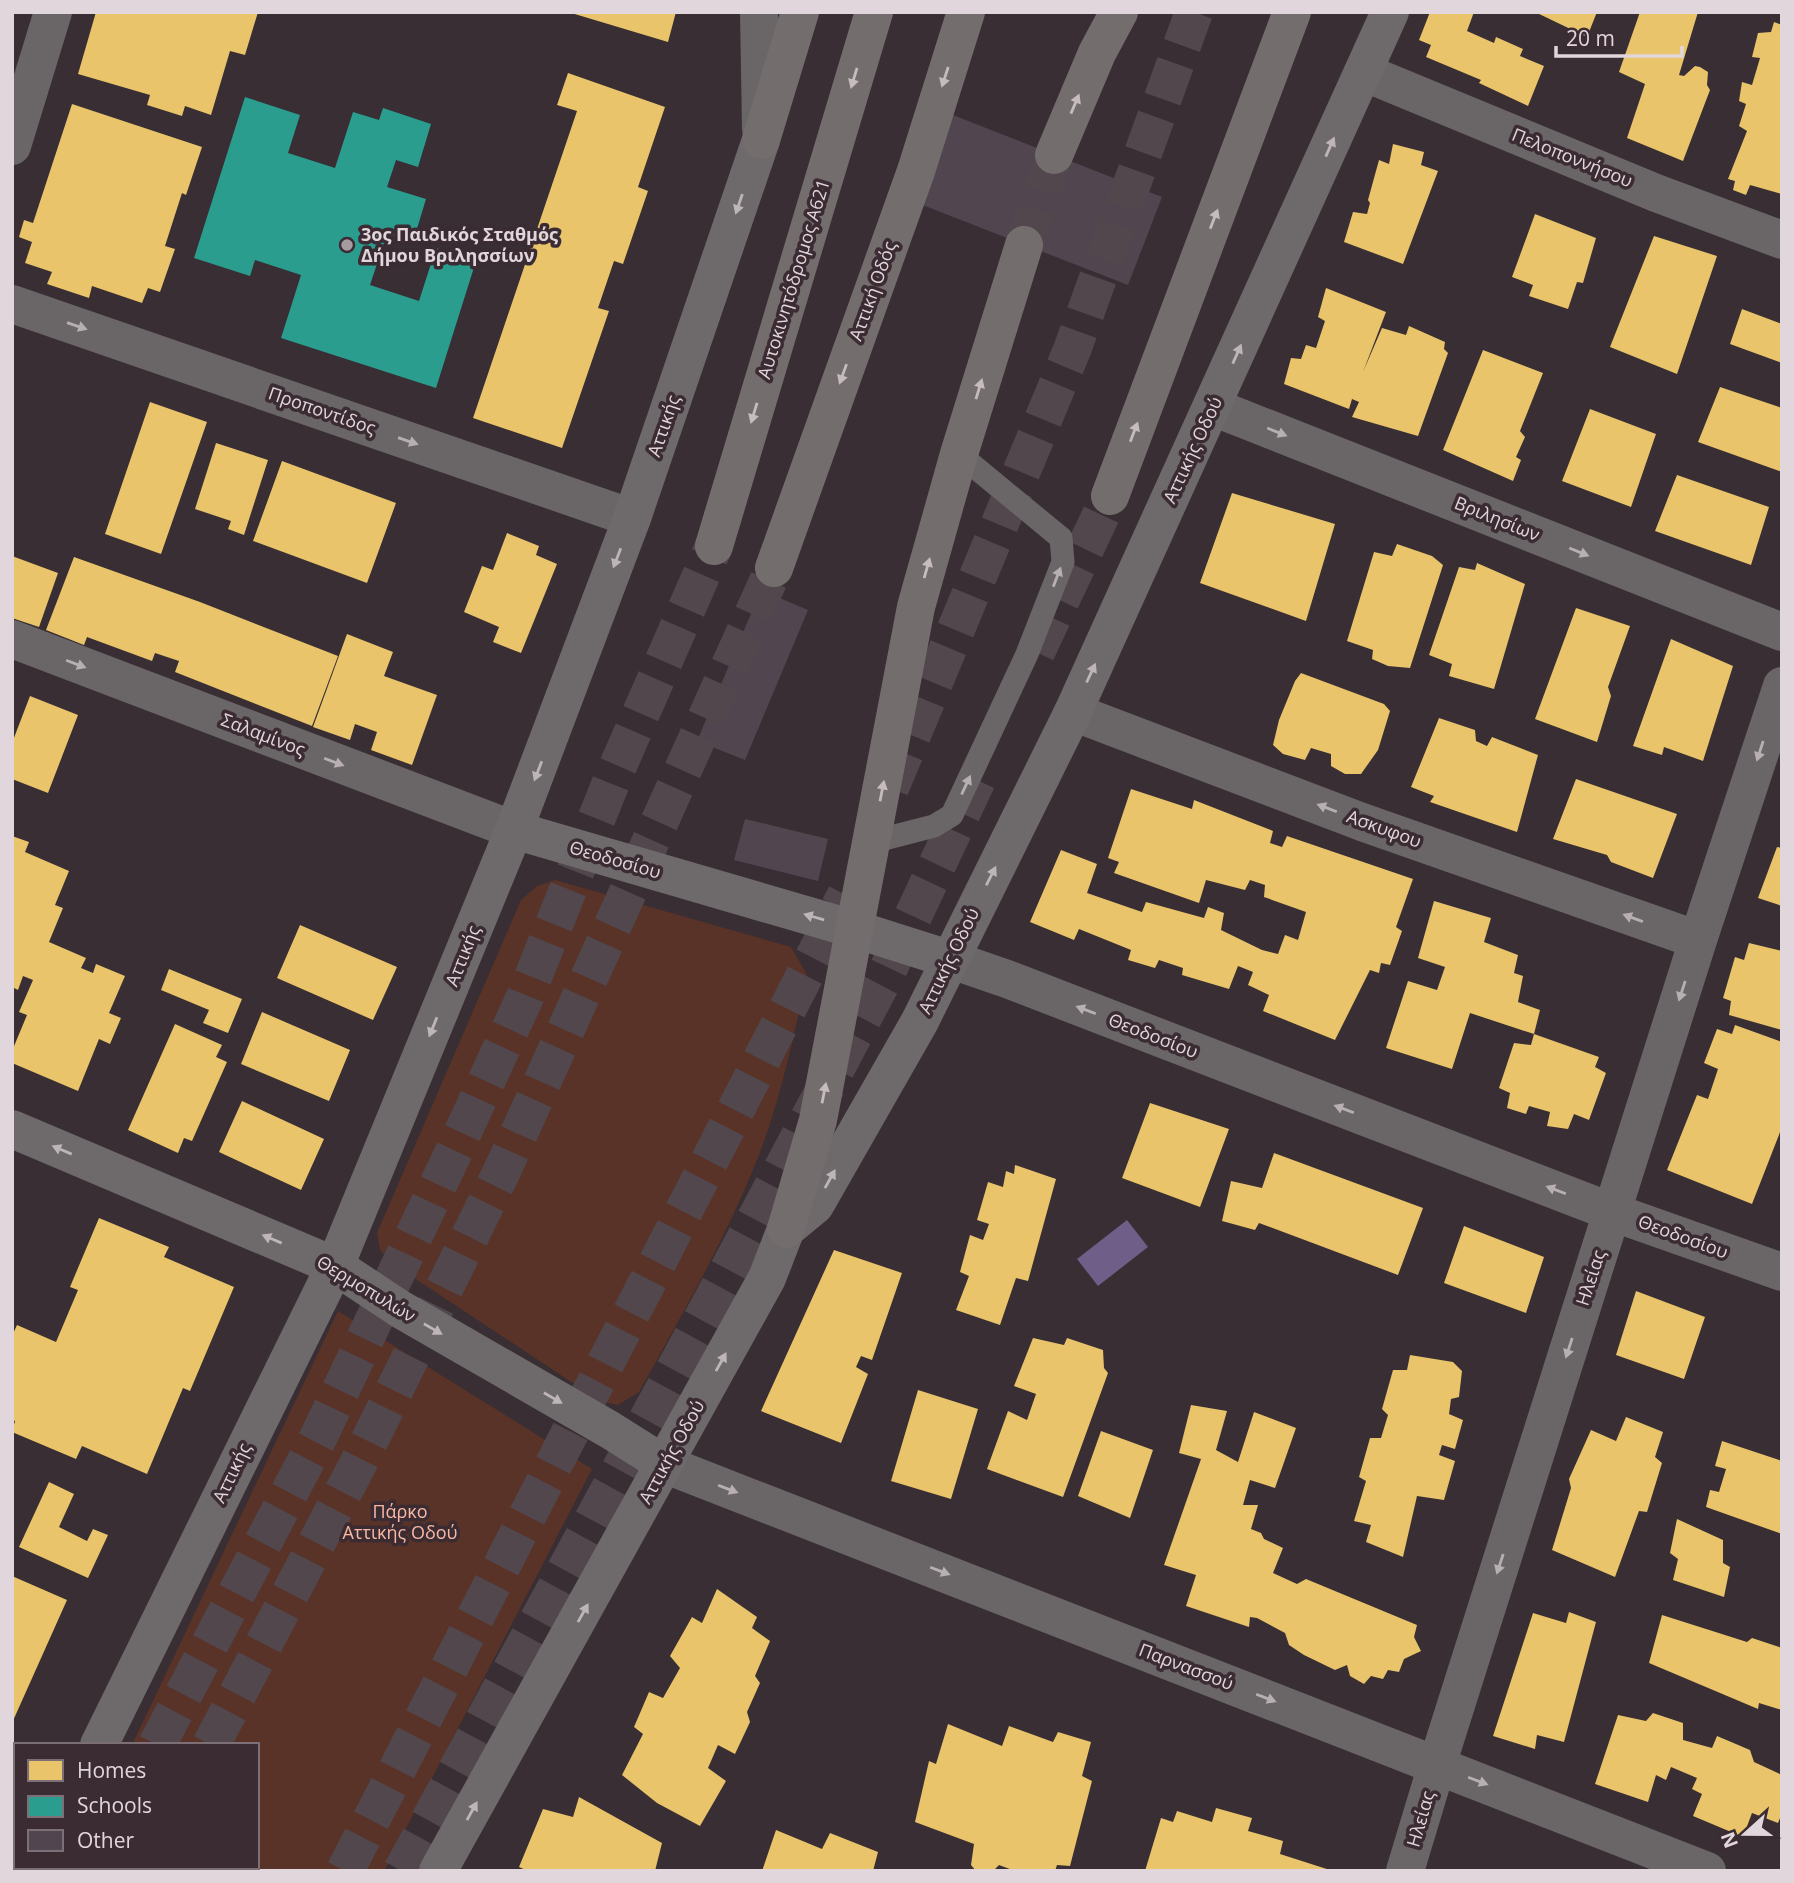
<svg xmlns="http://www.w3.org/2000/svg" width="1794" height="1883" font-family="'Open Sans',sans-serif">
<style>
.green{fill:#593328}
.water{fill:#6f5e88}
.homes{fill:#e9c46a}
.schools{fill:#2a9d8f}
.building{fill:#51464f}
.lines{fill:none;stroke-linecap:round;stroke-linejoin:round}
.highway-tunnel{stroke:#51474c;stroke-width:38;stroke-dasharray:38 19;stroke-linecap:butt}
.lane{stroke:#6a6667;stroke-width:23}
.street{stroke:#6a6667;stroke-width:38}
.secondary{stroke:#6e696a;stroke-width:38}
.highway{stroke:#746d6e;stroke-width:38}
.oneway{fill:#c6bcc0}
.oneway2{fill:#beb5b9}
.oneway3{fill:#b7afb2}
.poi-dot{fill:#a69ba0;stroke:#3b2b32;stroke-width:2.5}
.labels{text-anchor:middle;stroke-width:7;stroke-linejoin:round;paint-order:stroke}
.street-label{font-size:18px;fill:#e1d6db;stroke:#3b2b32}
.poi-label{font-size:18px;font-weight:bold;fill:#e1d6db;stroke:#3b2b32;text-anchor:start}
.park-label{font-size:18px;fill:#f8b8a2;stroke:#3b2b32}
</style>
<rect width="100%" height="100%" fill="#382e33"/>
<path class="green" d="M555,880L791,947L807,975C793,1039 780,1104 755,1165C723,1244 680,1318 639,1392L618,1405L600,1401L393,1264L380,1250L377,1233L521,900L537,886Z
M338,1311L592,1469L384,1871H71L72,1867H257V1745H132Z"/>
<path class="water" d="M1127,1220L1148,1247L1098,1286L1077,1259Z"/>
<path class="homes" d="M96,12H258L245,55L230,51L211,115L185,106L182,116L147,105L150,95L78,74Z
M568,12H676L668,42Z
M1430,12H1474L1467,31L1494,43L1496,37L1523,49L1520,56L1544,66L1528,106L1479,83L1481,80L1426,57L1431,45L1419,40Z
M1535,12H1597L1587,37Z
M1640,12H1698L1679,75L1684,76L1695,66L1700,67L1708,72L1707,85L1710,90L1683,161L1627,138L1645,84L1619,72Z
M1774,22L1782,25V194L1750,185L1746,195L1733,190L1735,181L1728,179L1747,131L1739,126L1746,104L1739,101L1742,82L1752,85L1760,58L1752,57L1758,33L1771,32Z
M568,73L665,107L638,187L648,191L623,264L614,261L598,308L609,311L562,448L473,418L577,111L557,105Z
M72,104L202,147L186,195L182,193L165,246L175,249L160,292L148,288L142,303L92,286L89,298L47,284L52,272L25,263L32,242L19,237L24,220L33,223Z
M1393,144L1424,152L1421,165L1438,171L1403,264L1344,242L1353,212L1367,214L1370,203L1368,200L1379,160L1389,164Z
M1535,214L1596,238L1583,283L1577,282L1568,309L1529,296L1533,285L1512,277Z
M1654,236L1717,256L1677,374L1610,347Z
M1326,288L1386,312L1363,372L1382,328L1406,335L1409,326L1445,342L1444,349L1448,353L1418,436L1352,417L1359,402L1352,399L1349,409L1284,384L1291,358L1301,359L1306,345L1316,348L1325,321L1318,317Z
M1742,309L1782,324V363L1730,344Z
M1483,350L1543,373L1520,431L1525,437L1516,457L1521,460L1513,481L1443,450Z
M1720,387L1782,408V472L1698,442Z
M150,402L207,422L161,554L105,534Z
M1590,409L1656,434L1631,507L1562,481Z
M216,443L268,460L244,535L228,529L231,521L195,509Z
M282,461L396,503L367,583L253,541Z
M1677,475L1769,507L1751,565L1655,531Z
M1232,493L1335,524L1306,621L1200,583Z
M507,533L539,546L536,555L557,564L521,653L493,642L499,627L464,612L482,566L493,570Z
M1397,544L1432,556L1443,565L1410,668L1388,666L1372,659L1373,650L1347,641L1374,552L1392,556Z
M12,556L58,573L39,627L12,618Z
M74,557L200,602L338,656L312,726L175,672L179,661L155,653L152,661L87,637L84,645L46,630Z
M1477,563L1525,584L1494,689L1449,676L1452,664L1429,655L1459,567L1475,570Z
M1576,608L1630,626L1608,687L1611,696L1597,742L1535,719Z
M347,634L393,652L384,676L437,695L412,765L371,750L377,732L355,724L350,740L313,727Z
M1671,639L1733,666L1703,761L1664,747L1662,755L1633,746Z
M1301,673L1384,704L1390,711L1378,750L1361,774H1345L1331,766V754L1311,748L1305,760L1283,754L1273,745L1279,720L1295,681Z
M30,696L78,715L48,793L12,779V743Z
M1439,718L1475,730L1476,741L1487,746L1492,737L1538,755L1517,832L1430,802L1434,796L1411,787Z
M1576,779L1677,814L1653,878L1611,862L1607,855L1553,839Z
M1131,789L1192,809L1194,800L1273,831L1270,843L1282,847L1287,836L1413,879L1396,927L1402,931L1390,965L1381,963L1379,973L1370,970L1335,1040L1263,1011L1269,995L1248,985L1253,972L1238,966L1229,989L1182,975L1183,968L1159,960L1155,968L1128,960L1131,950L1079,929L1074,940L1030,922L1061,850L1097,864L1087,893L1142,912L1146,902L1204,918L1208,907L1224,913L1221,930L1262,950L1278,954L1285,935L1298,940L1306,912L1264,897L1265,885L1250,880L1245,890L1206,880L1199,903L1114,873L1119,862L1108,858Z
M12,836L29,842L25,852L69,871L55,905L63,908L49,942L86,958L81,968L93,973L96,964L125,976L109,1013L121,1018L110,1044L99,1039L78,1091L12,1063V1051L27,1015L19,1012L33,980L23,976L18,990L12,987Z
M1777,847L1782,848V906L1758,898Z
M1434,901L1491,918L1484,942L1518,955L1514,973L1523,976L1518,1002L1540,1010L1534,1034L1470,1013L1452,1069L1386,1048L1408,981L1437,990L1445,967L1418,958Z
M300,925L397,967L373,1020L277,978Z
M1749,943L1782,951V1030L1729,1015L1731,1001L1723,998L1735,957L1744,960Z
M169,969L242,999L228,1033L203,1023L209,1010L161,990Z
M262,1012L350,1050L329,1101L241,1064Z
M175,1024L222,1045L216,1057L227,1062L192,1141L184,1138L178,1153L128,1130Z
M1735,1025L1782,1042V1127L1752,1204L1667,1170L1697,1095L1708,1099L1718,1069L1704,1063L1717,1029L1732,1034Z
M1534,1034L1599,1057L1595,1067L1606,1073L1589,1120L1574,1114L1568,1129L1547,1126L1550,1112L1529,1106L1526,1114L1507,1108L1510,1093L1499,1088L1514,1043L1531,1045Z
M242,1101L324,1139L301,1190L219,1152Z
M1150,1103L1229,1129L1200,1207L1122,1178Z
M1274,1153L1423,1208L1398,1275L1259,1223L1255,1230L1222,1221L1231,1181L1262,1188Z
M1015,1165L1056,1179L1028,1281L1016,1278L1000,1325L956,1310L969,1276L960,1272L970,1235L983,1240L989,1224L977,1220L988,1182L1003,1187L1006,1171L1014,1174Z
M99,1218L169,1247L164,1257L234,1287L190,1391L183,1388L147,1474L82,1446L76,1459L12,1432L15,1421L12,1420V1336L17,1325L56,1342L78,1290L70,1287Z
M1464,1226L1544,1257L1526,1313L1444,1283Z
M834,1250L902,1273L872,1360L861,1356L856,1367L868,1374L841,1443L761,1411Z
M1636,1291L1705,1317L1684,1379L1616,1355Z
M1033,1338L1064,1345L1067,1338L1103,1350L1104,1368L1108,1373L1063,1497L987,1469L1008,1411L1027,1420L1036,1394L1014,1386Z
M1410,1355L1453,1362L1462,1371L1459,1397L1451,1399L1449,1414L1463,1420L1455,1449L1442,1445L1439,1455L1455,1461L1444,1500L1417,1496L1403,1557L1366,1542L1371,1525L1354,1521L1366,1481L1359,1477L1370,1438H1381L1388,1415L1382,1409L1393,1370H1407Z
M918,1390L978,1409L951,1499L891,1481Z
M1191,1405L1227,1411L1216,1450L1238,1462L1254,1412L1296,1428L1275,1488L1250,1480L1243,1505H1258L1251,1529L1261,1533L1264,1539L1283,1548L1273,1573L1297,1584L1306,1579L1417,1625L1414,1637L1421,1651L1404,1659L1399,1672L1388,1670L1383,1679L1371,1676L1364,1684L1350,1676L1347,1665L1335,1670L1304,1655L1289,1645L1285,1633L1257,1618L1250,1617L1249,1627L1186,1606L1196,1575L1164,1565L1201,1459L1179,1453Z
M1626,1417L1663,1432L1655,1457L1662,1463L1647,1512L1639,1511L1615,1577L1552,1550L1571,1488L1569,1479L1591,1430L1616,1441Z
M1101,1431L1153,1450L1130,1518L1078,1496Z
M1722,1441L1782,1461V1534L1706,1507L1710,1490L1719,1492L1726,1469L1715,1466Z
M49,1482L74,1494L59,1527L87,1541L93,1529L108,1535L88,1578L19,1547Z
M1677,1519L1723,1540V1563L1730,1567L1724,1597L1673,1580L1678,1559L1670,1553Z
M12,1576L67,1600L12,1723Z
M717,1589L757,1617L752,1628L770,1641L755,1676L760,1683L747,1712L750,1722L735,1754L718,1745L708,1768L726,1781L700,1826L657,1803L622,1775L643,1734L634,1727L649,1692L663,1698L680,1668L670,1656L692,1617L702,1623Z
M1569,1612L1596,1622L1564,1742L1537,1735L1535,1749L1493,1736L1533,1613L1566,1623Z
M1662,1615L1747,1642L1752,1638L1782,1648V1710L1759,1703L1758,1709L1649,1663Z
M1653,1713L1683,1723V1740L1712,1748L1717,1736L1750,1750L1754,1762L1782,1775V1813L1778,1823L1752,1813L1743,1837L1693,1816L1702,1794L1692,1789L1697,1778L1671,1767L1666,1780L1656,1775L1648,1802L1595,1784L1618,1715L1646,1721Z
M948,1724L1002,1746L1009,1726L1053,1742L1058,1732L1091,1742L1082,1776L1092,1781L1070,1866L1057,1865L1055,1871H1015L999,1865L993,1871H976L971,1865L974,1844L915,1822L929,1761L936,1764Z
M579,1797L662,1843L655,1871H528L519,1867L543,1809L573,1817Z
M1216,1808L1252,1818L1248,1831L1283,1841L1280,1854L1333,1871H1145L1161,1818L1173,1822L1177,1811L1212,1822Z
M776,1830L822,1849L830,1833L878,1852L873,1871H762Z"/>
<path class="schools" d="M245,97L300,115L288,153L335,168L353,112L379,120L383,108L431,124L418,167L396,160L387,187L426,199L413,242L387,234L370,285L419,301L436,248L476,261L436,388L281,338L301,275L255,260L250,276L194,258Z"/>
<path class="building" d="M953,115L1162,197L1128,285L920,204Z
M761,590L808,610L745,760L697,741Z
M745,819L828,839L818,881L734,860Z"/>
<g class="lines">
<path class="highway-tunnel" d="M1024,245L1054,155
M1036,652L1110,496
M890,788L1072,350L1194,12
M157,1745L319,1436L456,1147L525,997L614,775L714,546
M211,1745L358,1464L502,1171L774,568
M91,1871L93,1867
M145,1871L146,1867
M345,1871L846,895
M402,1871L712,1301L884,978L977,780"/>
<path class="lane" d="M872,842L934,826L952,815L1027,654L1063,562L1061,538L959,454"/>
<path class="street" d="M759,12L761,129
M1363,72L1656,193L1782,240
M12,146L53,12
M12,304L632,518
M1213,407L1782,632
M12,639L514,830
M1073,712L1362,822L1698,940
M949,959L1007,979L1612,1212L1782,1272
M664,1464L1707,1871
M12,1790L16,1792
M1405,1871L1437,1765L1698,940L1782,686"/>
<path class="secondary" d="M514,830L864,932L949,959
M12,1129L335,1266L400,1309L610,1430L664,1464
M99,1745L335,1266L514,830L632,518L761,140
M34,1871L36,1867
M438,1871L767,1278L786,1229L815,1205L920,1021L1073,712L1390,12"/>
<path class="highway" d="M761,140L800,12
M1054,155L1097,53L1119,12
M1110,496L1292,12
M714,546L874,12
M774,568L916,171L966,12
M786,1229L818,1120L916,607L959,454L1024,245"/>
</g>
<defs><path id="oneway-solid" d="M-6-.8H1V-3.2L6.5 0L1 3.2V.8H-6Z" transform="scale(1.75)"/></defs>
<g class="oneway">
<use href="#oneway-solid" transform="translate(945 77) rotate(108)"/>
<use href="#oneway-solid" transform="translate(854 78) rotate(107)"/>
<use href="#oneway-solid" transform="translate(1075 104) rotate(-67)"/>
<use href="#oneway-solid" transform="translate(1214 219) rotate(-69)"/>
<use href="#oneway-solid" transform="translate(843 374) rotate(110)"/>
<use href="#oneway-solid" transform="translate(979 389) rotate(-73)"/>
<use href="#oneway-solid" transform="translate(754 413) rotate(107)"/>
<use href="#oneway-solid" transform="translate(1134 432) rotate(-69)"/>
<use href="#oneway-solid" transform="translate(927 568) rotate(-74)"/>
<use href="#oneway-solid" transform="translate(882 791) rotate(-79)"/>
<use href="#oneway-solid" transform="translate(824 1093) rotate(-79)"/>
</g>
<g class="oneway2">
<use href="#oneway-solid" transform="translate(1330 147) rotate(-66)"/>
<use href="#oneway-solid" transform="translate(739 204) rotate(109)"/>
<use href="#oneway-solid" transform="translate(1237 354) rotate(-66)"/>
<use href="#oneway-solid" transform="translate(617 558) rotate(111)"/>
<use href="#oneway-solid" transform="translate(1091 673) rotate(-65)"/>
<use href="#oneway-solid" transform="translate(538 771) rotate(111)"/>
<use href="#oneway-solid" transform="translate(991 876) rotate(-63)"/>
<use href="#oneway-solid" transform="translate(814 917) rotate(-164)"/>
<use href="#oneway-solid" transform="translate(433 1027) rotate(112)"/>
<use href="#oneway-solid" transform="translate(62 1150) rotate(-157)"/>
<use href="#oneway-solid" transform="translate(830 1179) rotate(-61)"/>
<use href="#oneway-solid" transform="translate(272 1239) rotate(-157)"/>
<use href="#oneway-solid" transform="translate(433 1329) rotate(30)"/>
<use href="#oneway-solid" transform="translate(721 1362) rotate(-61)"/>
<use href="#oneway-solid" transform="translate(553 1398) rotate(30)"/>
<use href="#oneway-solid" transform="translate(583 1613) rotate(-61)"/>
<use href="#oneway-solid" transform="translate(472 1811) rotate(-61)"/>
</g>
<g class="oneway3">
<use href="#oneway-solid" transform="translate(77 326) rotate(19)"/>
<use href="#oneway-solid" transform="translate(1277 432) rotate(22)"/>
<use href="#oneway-solid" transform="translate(408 441) rotate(19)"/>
<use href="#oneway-solid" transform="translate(1579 552) rotate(22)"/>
<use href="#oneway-solid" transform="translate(1057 577) rotate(-69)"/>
<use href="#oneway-solid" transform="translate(76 664) rotate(21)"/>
<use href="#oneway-solid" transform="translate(1760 751) rotate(108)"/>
<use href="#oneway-solid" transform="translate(334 762) rotate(21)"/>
<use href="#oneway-solid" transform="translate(966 785) rotate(-65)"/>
<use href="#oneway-solid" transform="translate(1327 808) rotate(-159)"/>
<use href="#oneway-solid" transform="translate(1633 918) rotate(-160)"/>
<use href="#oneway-solid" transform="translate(1682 991) rotate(108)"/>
<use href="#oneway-solid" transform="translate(1086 1010) rotate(-159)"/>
<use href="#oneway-solid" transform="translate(1344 1109) rotate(-159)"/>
<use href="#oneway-solid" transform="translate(1556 1190) rotate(-159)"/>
<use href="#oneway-solid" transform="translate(1569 1348) rotate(108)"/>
<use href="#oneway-solid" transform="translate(728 1489) rotate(21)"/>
<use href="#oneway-solid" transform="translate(1500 1564) rotate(108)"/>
<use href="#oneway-solid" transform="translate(940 1571) rotate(21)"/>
<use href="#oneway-solid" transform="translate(1266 1698) rotate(21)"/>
<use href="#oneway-solid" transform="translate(1478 1781) rotate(21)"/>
</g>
<circle class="poi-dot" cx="347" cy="245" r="7"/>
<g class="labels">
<g class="street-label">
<text transform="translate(1572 158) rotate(22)" y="6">Πελοποννήσου</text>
<text transform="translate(794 279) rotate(-73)" y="6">Αυτοκινητόδρομος Α621</text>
<text transform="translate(873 291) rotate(-70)" y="6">Αττική Οδός</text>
<text transform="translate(322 411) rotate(19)" y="6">Προποντίδος</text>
<text transform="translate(664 426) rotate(-71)" y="6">Αττικής</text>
<text transform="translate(1193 450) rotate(-65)" y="6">Αττικής Οδού</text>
<text transform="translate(1497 519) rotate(22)" y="6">Βριλησίων</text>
<text transform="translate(263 735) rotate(21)" y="6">Σαλαμίνος</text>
<text transform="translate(1384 829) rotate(20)" y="6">Ασκυφου</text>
<text transform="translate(615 860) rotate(16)" y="6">Θεοδοσίου</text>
<text transform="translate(463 956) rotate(-68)" y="6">Αττικής</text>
<text transform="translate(949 961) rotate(-64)" y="6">Αττικής Οδού</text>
<text transform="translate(1153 1036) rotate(21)" y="6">Θεοδοσίου</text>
<text transform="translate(1683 1237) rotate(20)" y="6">Θεοδοσίου</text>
<text transform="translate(1591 1278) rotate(-72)" y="6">Ηλείας</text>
<text transform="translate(366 1289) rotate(31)" y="6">Θερμοπυλών</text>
<text transform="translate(672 1452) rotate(-61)" y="6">Αττικής Οδού</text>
<text transform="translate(232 1473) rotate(-64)" y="6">Αττικής</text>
<text transform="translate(1186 1667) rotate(21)" y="6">Παρνασσού</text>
<text transform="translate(1421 1819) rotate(-74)" y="6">Ηλείας</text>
</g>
<g class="poi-label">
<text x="361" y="241">3ος Παιδικός Σταθμός<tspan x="361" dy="21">Δήμου Βριλησσίων</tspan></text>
</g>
<g class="park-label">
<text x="400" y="1518">Πάρκο<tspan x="400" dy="21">Αττικής Οδού</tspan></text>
</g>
</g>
<rect width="1794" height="1883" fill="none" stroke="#e1d6db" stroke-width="28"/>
<rect x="14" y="1743" width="245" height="126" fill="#3b2b32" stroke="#7d6f76" stroke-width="2"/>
<rect x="28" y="1760" width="35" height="21" fill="#e9c46a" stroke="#7d6f76" stroke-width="2"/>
<text x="77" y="1778" font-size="21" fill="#e1d6db">Homes</text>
<rect x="28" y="1796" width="35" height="21" fill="#2a9d8f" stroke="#7d6f76" stroke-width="2"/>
<text x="77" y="1813" font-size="21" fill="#e1d6db">Schools</text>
<rect x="28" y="1830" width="35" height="21" fill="#51464f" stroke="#7d6f76" stroke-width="2"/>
<text x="77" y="1848" font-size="21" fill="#e1d6db">Other</text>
<g transform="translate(1745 1834) rotate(249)" stroke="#3b2b32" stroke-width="5" paint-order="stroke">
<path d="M0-5L12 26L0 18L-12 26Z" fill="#e1d6db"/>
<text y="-10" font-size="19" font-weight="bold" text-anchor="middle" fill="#e1d6db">N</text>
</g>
<path d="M1556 46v10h126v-10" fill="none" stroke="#e1d6db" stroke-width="3.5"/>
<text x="1566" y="46" font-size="21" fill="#e1d6db" stroke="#3b2b32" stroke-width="5" paint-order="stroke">20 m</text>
</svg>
